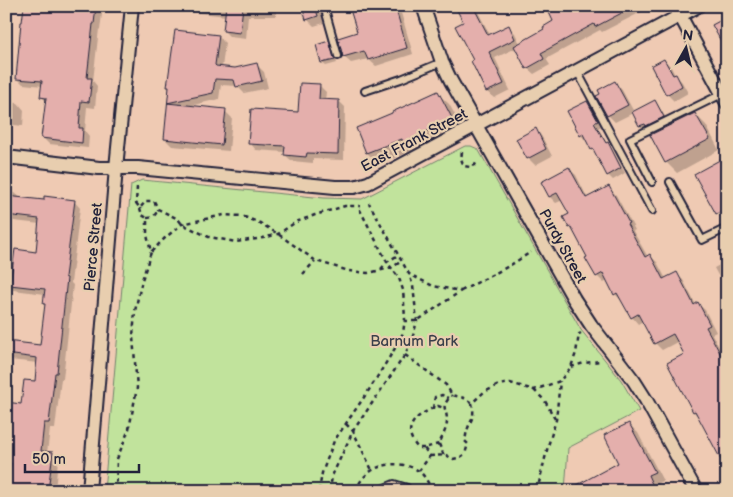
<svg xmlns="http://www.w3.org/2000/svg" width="733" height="497" font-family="'Balsamiq Sans',sans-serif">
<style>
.green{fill:#c1e39c;stroke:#72826c}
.shadow{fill:#0003}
.building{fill:#e4afac;stroke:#22223b}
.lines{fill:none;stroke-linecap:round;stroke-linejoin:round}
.service-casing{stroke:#22223b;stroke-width:10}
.minor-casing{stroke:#22223b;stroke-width:16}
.path{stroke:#22223b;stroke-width:2.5;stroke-dasharray:4 4;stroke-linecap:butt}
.service{stroke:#e8ceaf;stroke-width:6}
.minor{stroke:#e8ceaf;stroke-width:12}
.labels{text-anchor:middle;stroke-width:4.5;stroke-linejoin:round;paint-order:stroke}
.street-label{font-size:15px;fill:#22223b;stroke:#e8ceaf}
.park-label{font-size:15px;fill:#3a3f4a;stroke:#e8ceaf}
</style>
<rect width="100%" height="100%" fill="#efcab3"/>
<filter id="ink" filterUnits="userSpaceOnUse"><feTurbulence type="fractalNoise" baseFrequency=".02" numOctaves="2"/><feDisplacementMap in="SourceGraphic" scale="10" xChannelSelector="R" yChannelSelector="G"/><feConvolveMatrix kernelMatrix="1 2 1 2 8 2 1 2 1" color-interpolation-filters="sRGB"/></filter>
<g filter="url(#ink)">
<path class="green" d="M465,146H471L478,149L581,330L621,380L639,411L568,448L565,491H104L131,185L142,180L324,198L362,199Z"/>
<path class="shadow" d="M25,6H103L100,30L99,29L93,81L97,86L95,108L87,107L85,131L89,136L88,148L49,144L43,138L47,102L42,97L43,86L23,84L17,78Z
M177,6H276V16H248L246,39L230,37L224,31L226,16L182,11Z
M303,6H319L324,23L314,26L307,19Z
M350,6H399L413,54L376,66L368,59L351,63L344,57L340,39L358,33Z
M456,6H486L477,10L490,35L508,26L515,33L520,44L546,30L576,6H651V7L602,32L600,30L546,59L550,65L534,74L527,68L516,48L495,58L510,90L494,98L487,92L474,61L465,23Z
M524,6H538L528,12Z
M218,36L225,43L222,68L235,70L257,65L264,72L268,88L244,93L237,86L221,85L219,99L189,106L225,111L232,118L229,151L172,146L165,139L170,88L168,87Z
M328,42L331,46L337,63L326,66L322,63Z
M664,60L671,67L675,75L682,82L688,93L674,101L667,94Z
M615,83L622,90L634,112L655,101L658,105L667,120L650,128L648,126L643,129L640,126L633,113L615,122L608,115Z
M319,85L326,92L325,101H339L345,107L344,160L313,159V163L292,161L285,155V152L256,150L250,143L299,114Z
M437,93L449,104L463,129L416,154L412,151L379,164L367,153L358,128Z
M6,102L18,103L24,110L23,126L6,124Z
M587,102L592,107L602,126L598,128L607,143L612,149L625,173L613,180L608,175L596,153L581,135Z
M695,114L706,125L719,150L677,173L666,162Z
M536,130L542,137L552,156L535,165L528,158Z
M727,158V223L717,213Z
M569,169L576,175L588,199L609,188L616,195L635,230L633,231L648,257L650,256L657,262L666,279L676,274L683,280L696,305L698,304L705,310L716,332L712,334L727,362V466L700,418L694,412L668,364L686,355L679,341L662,350L655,343L643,321L638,324L632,317L622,301L615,294L608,280L604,283L597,276L589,257L574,231L570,227V215L563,200L556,203L550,197Z
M6,192L15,193L22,199L45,202L74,201L80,208L71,283L73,285L63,379H61L55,429H50L47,453H52L58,460L55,491H6V404L23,406L36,382L38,363L10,360L6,356V343L41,346L46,305L45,294L6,289V269L13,270L37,253L40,224L6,220Z
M727,261V292L714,268Z
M629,424L638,433L663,481L658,483L662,491H585L620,463Z"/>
<path class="building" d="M24,6H52L71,8V6H96L94,24H93L87,78H92L89,102L81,101L79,128H83L82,143L41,138L46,98L40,97L42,81L16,79L21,22H22Z
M226,6H243L240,33L223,31Z
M302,6H315L318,16L306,20Z
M349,6H395L407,48L368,60L364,51L343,57L338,38L357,32Z
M455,6H473L488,35L509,25L515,39L489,52L504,84L486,92L471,61L473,60L455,26L463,22Z
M546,6H635L595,27L594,24L541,53L544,59L526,69L514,46L544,29L543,27L553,21Z
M727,17V52L712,25Z
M175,30L219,35L215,65L216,66L235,68L257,63L262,81L236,87L234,80L215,79L213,93L167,103L226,109L222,145L164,139L169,87H167Z
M329,41L335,60L321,63L316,45Z
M664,59L673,75L676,74L682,86L666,95L651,66Z
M615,81L628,105L607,116L596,96L600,94L598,90Z
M300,83L320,84L319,99L339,100L338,154L307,153L306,157L284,155L285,146L248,144L251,109L298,112Z
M438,91L452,118L403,144L402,139L366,153L356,128L392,113V112Z
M655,100L664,117L646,126L645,124L639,126L632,112Z
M587,101L598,121L594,123L606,143L608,142L621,168L607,176L593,149L591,150L583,134L580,136L567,111Z
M695,113L710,139L665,163L650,135Z
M536,128L546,149L527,159L516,139Z
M727,156V208L716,214L694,174Z
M569,167L586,198L609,186L629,223L627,224L645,257L650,254L663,279L677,272L694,305L698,302L710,325L706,327L727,366V471L695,411L693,412L667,363L684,354L673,334L654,344L638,314L631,318L617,293L614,295L603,273L596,277L585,258L587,257L571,227L569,228L563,217L569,214L557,193L549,197L541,182Z
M6,196L44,200V196L75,200L65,277L67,278L57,373H55L49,423H44L41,451L53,452L48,491H8L11,463L6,462V402L21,404L24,380L35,381L37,358L6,354V341L40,345L45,304H43L45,289L10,285L15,249L36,252L39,219L6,215Z
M629,423L655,472L648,475L655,491H566L618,463L604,435Z"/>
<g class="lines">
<defs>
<path id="service" d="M324,6L338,56
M577,71L652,211
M365,91L401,79L442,62
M652,182L630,139L722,94
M670,182L702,240L727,228
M381,491L382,489L394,484L407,488L408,491"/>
<path id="minor" d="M423,6L442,62L451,81L574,299L591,325L634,381L646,400L696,491
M675,6L727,103
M6,157L99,168H138L335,187H354L368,183L698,6
M89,491L116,168L132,6"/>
</defs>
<use href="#service" class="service-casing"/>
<use href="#minor" class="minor-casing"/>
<path class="path" d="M462,152L461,159L464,166L470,167L475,165L478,160
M137,187L136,203L140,208L146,201H154L158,209L178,219L182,224L209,237L236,242L263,238L278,234L296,222L315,215L345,206H360
M140,208L142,215L147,218V235L151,252L165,238L182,224L224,215L242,216L260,223L278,234L316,261L349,271L368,273L391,268L402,261
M147,218C154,218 156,214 158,209
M381,269L387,262L398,255
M303,274L315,261
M461,291L509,266L531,252
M404,321H417L461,291L433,286L409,274
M405,355L446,385L452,395L464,398L472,403L484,392L499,385L510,383L534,390L560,381L571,367L576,353L579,334L581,333
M571,367L584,363L601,361
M534,390L545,401L555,419
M433,408L435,397L442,395L449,398
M346,424L353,431L372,470
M439,444L444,456
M424,448H418C399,427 418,414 438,406L444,408
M430,456L446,455L453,459L459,458L465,454L468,444L465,441C466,437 466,432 468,428C472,417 475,417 472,403
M419,471L430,456L424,448L439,444C442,437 447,429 447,421C447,406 439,409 452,395
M116,491L117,459L129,429L137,388L133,337L135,311L142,280L151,252
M319,491L322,473L334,441L371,387L397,345L403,333L405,319L404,303L403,290L399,278L387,262L358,206
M330,491L332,476L353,431L405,355L413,336L417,321L413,286L409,274L369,203
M356,491C364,465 397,457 419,471C425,476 429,484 432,491
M537,491L548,446L556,420L560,381"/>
<use href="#service" class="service"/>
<use href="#minor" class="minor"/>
</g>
</g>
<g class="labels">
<g class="street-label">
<text transform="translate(414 140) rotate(-28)" y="5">East Frank Street</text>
<text transform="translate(563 246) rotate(61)" y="5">Purdy Street</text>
<text transform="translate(93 247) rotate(-85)" y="5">Pierce Street</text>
</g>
<g class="park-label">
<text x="414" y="346">Barnum Park</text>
</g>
</g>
<rect width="733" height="497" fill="none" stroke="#e8ceaf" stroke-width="25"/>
<rect x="12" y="12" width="708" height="472" fill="none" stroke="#22223b" stroke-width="2" filter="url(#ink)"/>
<g transform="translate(686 48) rotate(8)" stroke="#e8ceaf" stroke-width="4" paint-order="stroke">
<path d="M0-4L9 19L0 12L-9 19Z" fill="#22223b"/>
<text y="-8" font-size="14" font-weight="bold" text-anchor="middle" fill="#22223b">N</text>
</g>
<path d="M25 464v8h114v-8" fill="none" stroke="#22223b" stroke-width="2.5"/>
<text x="32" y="464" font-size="15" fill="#22223b" stroke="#e8ceaf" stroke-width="4" paint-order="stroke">50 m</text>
</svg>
